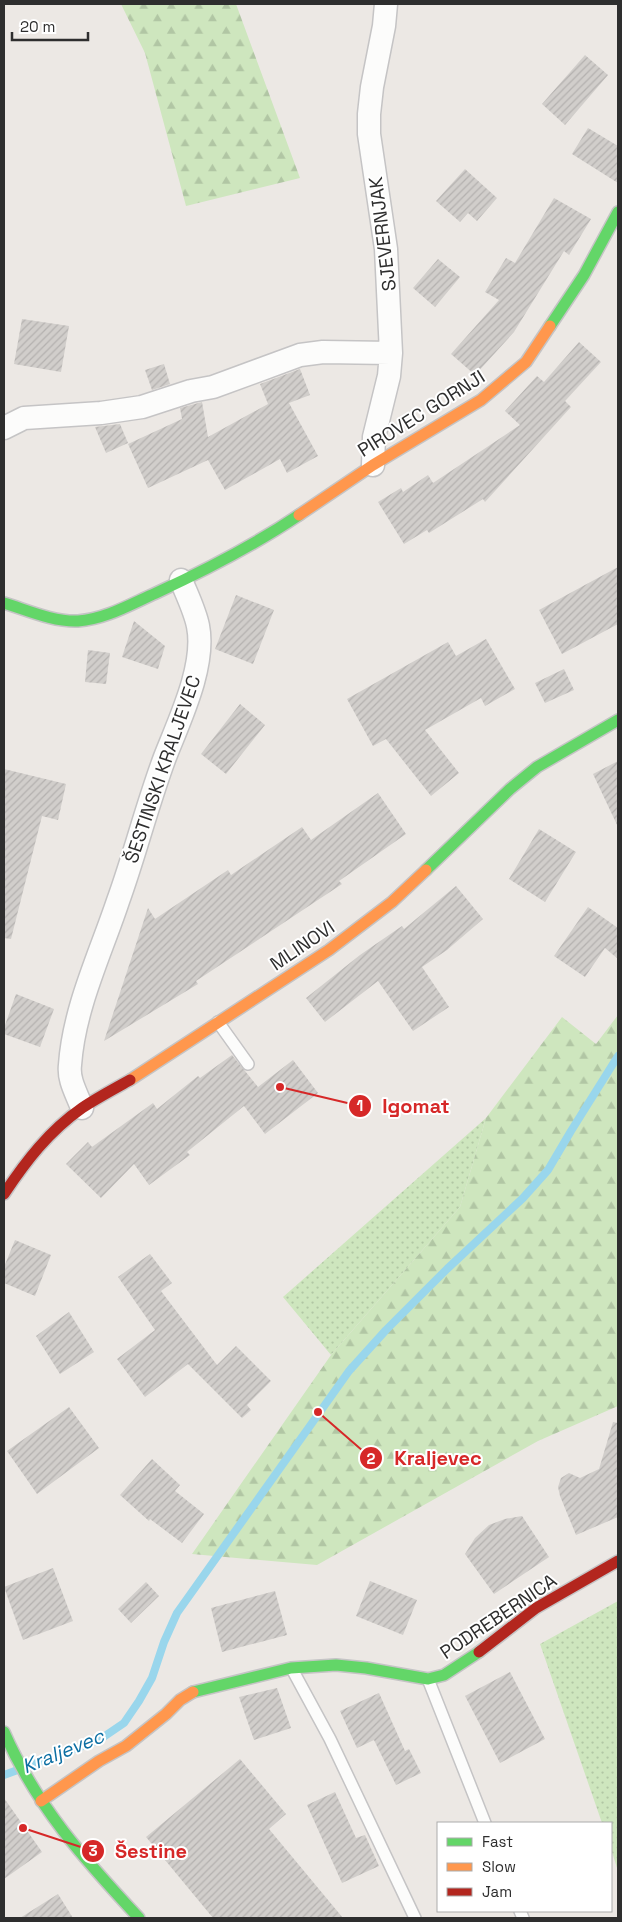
<svg xmlns="http://www.w3.org/2000/svg" width="622" height="1922" font-family="'Space Grotesk',sans-serif">
<style>
.grass{fill:url(#grass-dots)}
.forest{fill:url(#forest-firs)}
.lines{fill:none;stroke-linecap:round;stroke-linejoin:round}
.stream{stroke:#99d6ec;stroke-width:8}
.building{fill:url(#building-hatch)}
.lane-casing{stroke:#c5c4c5;stroke-width:14}
.street-casing{stroke:#c5c4c5;stroke-width:25}
.fast-casing{stroke:#c5c4c5;stroke-width:14}
.slow-casing{stroke:#c5c4c5;stroke-width:14}
.jam-casing{stroke:#c5c4c5;stroke-width:14}
.lane{stroke:#fcfcfb;stroke-width:11}
.street{stroke:#fcfcfb;stroke-width:22}
.fast{stroke:#63d668;stroke-width:11}
.slow{stroke:#ff974d;stroke-width:11}
.jam{stroke:#b3261e;stroke-width:11}
.labels{text-anchor:middle;stroke-width:4;stroke-linejoin:round;paint-order:stroke}
.street-label{font-size:19px;fill:#2e2e2e;stroke:#fff}
.water-label{font-size:20px;font-style:italic;fill:#0d6fa3;stroke:#fff}
.leader{fill:none;stroke:#d62828;stroke-width:2}
.callout-dot{fill:#d62828;stroke:#fff;stroke-width:2}
.mark-label{font-size:15px;text-anchor:middle;font-weight:bold;fill:#fff}
.callout-label{font-size:20px;text-anchor:middle;font-weight:bold;fill:#d62828;stroke:#fff;stroke-width:4;stroke-linejoin:round;paint-order:stroke}
</style>
<defs>
<pattern id="grass-dots" width="8" height="8" patternUnits="userSpaceOnUse" patternTransform="scale(1.25)"><rect width="8" height="8" fill="#cee6be"/><path d="M2 2h.1M6 6h.1" fill="none" stroke="#b1c6a4" stroke-width="1.8" stroke-linecap="round"/></pattern>
<pattern id="forest-firs" width="22" height="20" patternUnits="userSpaceOnUse" patternTransform="scale(1.25)"><rect width="22" height="20" fill="#cee6be"/><path d="M5 1l3.5 6h-7zM16 11l3.5 6h-7z" fill="#b1c6a4"/></pattern>
<pattern id="building-hatch" width="6" height="6" patternUnits="userSpaceOnUse" patternTransform="scale(1.25)"><rect width="6" height="6" fill="#d1cecb"/><path d="M-1 1l2-2M0 6l6-6M5 7l2-2" fill="none" stroke="#b4b1af"/></pattern>
</defs>
<rect width="100%" height="100%" fill="#ece8e4"/>
<path class="grass" d="M486,1118L460,1207L331,1355L283,1297Z
M618,1601V1871L611,1849V1823H602L540,1644Z"/>
<path class="forest" d="M121,4H236L300,178L186,206L145,53Z
M618,1015V1406L538,1441L317,1565L192,1554L331,1355L460,1207L486,1118L562,1017L596,1044Z"/>
<g class="lines">
<path class="stream" d="M4,1775L99,1740L124,1723L139,1701L152,1678L164,1642L177,1613L349,1371L386,1330L447,1269L523,1198L548,1170L571,1131L618,1056"/>
</g>
<path class="building" d="M585,55L608,75L565,125L542,104Z
M588,128L618,146V183L572,154Z
M465,169L497,198L477,221L468,213L460,222L436,201Z
M554,198L591,219L569,255L564,251L514,332L475,375L451,354L499,300L485,292L506,258L515,263Z
M438,259L460,277L435,307L413,288Z
M22,319L69,326L61,372L14,364Z
M579,342L601,362L565,401L571,407L485,502L483,499L429,533L427,530L404,544L378,502L401,488L403,492L428,475L433,483L520,425L505,411L537,376L544,382Z
M164,364L170,384L152,390L145,370Z
M300,369L310,395L289,403L318,456L287,473L280,459L225,490L208,460L148,488L128,444L182,419L180,408L202,402L208,437L268,404L260,384Z
M120,424L128,443L106,453L95,427Z
M618,567V624L562,654L539,610Z
M236,595L274,610L253,664L215,649Z
M134,621L165,646L158,669L122,657Z
M486,639L515,689L485,706L481,698L425,730L459,773L431,796L386,739L373,746L347,699L448,642L456,656Z
M88,650L110,653L106,684L85,682Z
M564,669L574,690L545,703L535,683Z
M240,704L265,725L226,774L201,754Z
M618,761V827L593,774Z
M4,769L66,784L58,820L42,816L11,939L4,938Z
M378,793L406,834L339,881L342,884L196,981L198,984L104,1041L148,908L155,919L228,870L231,875L302,827L311,840Z
M539,829L576,852L545,902L509,879Z
M456,886L483,919L447,950L422,967L449,1007L413,1031L378,981L325,1022L306,998L360,955L402,926L404,929Z
M588,907L618,928V959L605,948L585,977L554,956Z
M16,994L54,1009L40,1047L4,1034V1028Z
M232,1055L258,1087L293,1060L318,1093L265,1134L244,1106L187,1152L190,1155L149,1185L134,1164L101,1198L66,1164L88,1142L92,1147L153,1103L157,1109L198,1076L200,1078Z
M15,1240L51,1255L35,1296L4,1283V1267Z
M150,1254L172,1283L161,1291L217,1365L236,1346L271,1381L247,1405L251,1410L242,1418L188,1364L145,1397L117,1359L155,1330L118,1277Z
M69,1312L94,1352L60,1374L36,1336Z
M69,1407L99,1448L37,1494L7,1451Z
M613,1422L618,1423V1517L576,1535L560,1496L558,1487L561,1478L569,1473L580,1478L599,1469Z
M152,1459L180,1485L175,1491L204,1514L182,1543L150,1519L149,1521L120,1495Z
M522,1516L549,1557L494,1594L465,1554L475,1538L489,1525L505,1519Z
M53,1568L73,1621L23,1640L4,1587Z
M370,1581L417,1600L403,1635L356,1616Z
M146,1582L159,1596L131,1623L118,1609Z
M275,1591L287,1635L222,1652L211,1608Z
M510,1672L545,1739L500,1763L465,1696Z
M277,1688L291,1728L254,1740L239,1697Z
M379,1693L405,1751L409,1749L421,1773L396,1785L374,1740L357,1748L340,1711Z
M240,1759L286,1814L269,1829L343,1918H213L146,1837Z
M335,1792L356,1838L365,1835L379,1866L342,1883L307,1805Z
M4,1798L42,1852L4,1879Z
M58,1894L73,1918H20Z"/>
<g class="lines">
<defs>
<path id="lane" d="M218,1022L248,1064
M292,1669L330,1739L415,1918
M428,1679L485,1823
M520,1911L523,1918"/>
<path id="street" d="M4,428L24,418L101,413L142,407L191,391L213,387L300,355L323,352L391,353
M373,465L374,437L389,376L391,353L386,249L369,134V114L372,87L384,26L386,4
M82,1108C77,1094 68,1080 70,1065C74,1008 100,955 118,901C135,854 147,805 165,757C179,721 206,666 198,626C195,611 187,595 181,580"/>
<path id="fast" d="M550,326L584,275L618,212
M4,603C27,610 53,622 78,621C106,619 131,604 156,593C206,570 253,546 299,515
M426,870L510,789L537,767L618,720
M193,1692L291,1668L336,1665L366,1668L428,1679L444,1675L479,1652
M4,1732C37,1807 84,1859 139,1918"/>
<path id="slow" d="M299,515L373,465L481,400L526,362L550,326
M130,1080L329,950L392,902L426,870
M41,1801L99,1761L126,1746L166,1714L180,1700L193,1692"/>
<path id="jam" d="M4,1194C26,1161 49,1131 82,1108C97,1098 114,1089 130,1080
M479,1652L536,1608L618,1561"/>
</defs>
<use href="#lane" class="lane-casing"/>
<use href="#street" class="street-casing"/>
<use href="#fast" class="fast-casing"/>
<use href="#slow" class="slow-casing"/>
<use href="#jam" class="jam-casing"/>
<use href="#lane" class="lane"/>
<use href="#street" class="street"/>
<use href="#fast" class="fast"/>
<use href="#slow" class="slow"/>
<use href="#jam" class="jam"/>
</g>
<g class="labels">
<g class="street-label">
<text transform="translate(382 234) rotate(-97)" y="7">SJEVERNJAK</text>
<text transform="translate(421 413) rotate(-32)" y="7">PIROVEC GORNJI</text>
<text transform="translate(162 769) rotate(-71)" y="7">ŠESTINSKI KRALJEVEC</text>
<text transform="translate(302 945) rotate(-34)" y="7">MLINOVI</text>
<text transform="translate(498 1616) rotate(-34)" y="7">PODREBERNICA</text>
</g>
<g class="water-label">
<text transform="translate(63 1751) rotate(-22)" y="7">Kraljevec</text>
</g>
</g>
<path class="leader" d="M280 1087L360 1106M318 1412L371 1458M23 1828L93 1851"/>
<g class="callout-dot">
<circle cx="280" cy="1087" r="5"/>
<circle cx="318" cy="1412" r="5"/>
<circle cx="23" cy="1828" r="5"/>
<circle cx="360" cy="1106" r="12"/>
<circle cx="371" cy="1458" r="12"/>
<circle cx="93" cy="1851" r="12"/>
</g>
<g class="mark-label">
<text x="360" y="1111">1</text>
<text x="371" y="1464">2</text>
<text x="93" y="1856">3</text>
</g>
<g class="callout-label">
<text x="416" y="1113">Igomat</text>
<text x="438" y="1465">Kraljevec</text>
<text x="151" y="1858">Šestine</text>
</g>
<rect width="622" height="1922" fill="none" stroke="#2e2e2e" stroke-width="10"/>
<rect x="437" y="1822" width="175" height="90" fill="#ffffff" stroke="#ababab"/>
<rect x="447" y="1838" width="25" height="8" fill="#63d668" stroke="#ababab"/>
<text x="482" y="1847" font-size="15" fill="#2e2e2e">Fast</text>
<rect x="447" y="1863" width="25" height="8" fill="#ff974d" stroke="#ababab"/>
<text x="482" y="1872" font-size="15" fill="#2e2e2e">Slow</text>
<rect x="447" y="1888" width="25" height="8" fill="#b3261e" stroke="#ababab"/>
<text x="482" y="1897" font-size="15" fill="#2e2e2e">Jam</text>
<path d="M12 32v8h76v-8" fill="none" stroke="#2e2e2e" stroke-width="2.5"/>
<text x="20" y="32" font-size="15" fill="#2e2e2e" stroke="#ffffff" stroke-width="4" paint-order="stroke">20 m</text>
</svg>
